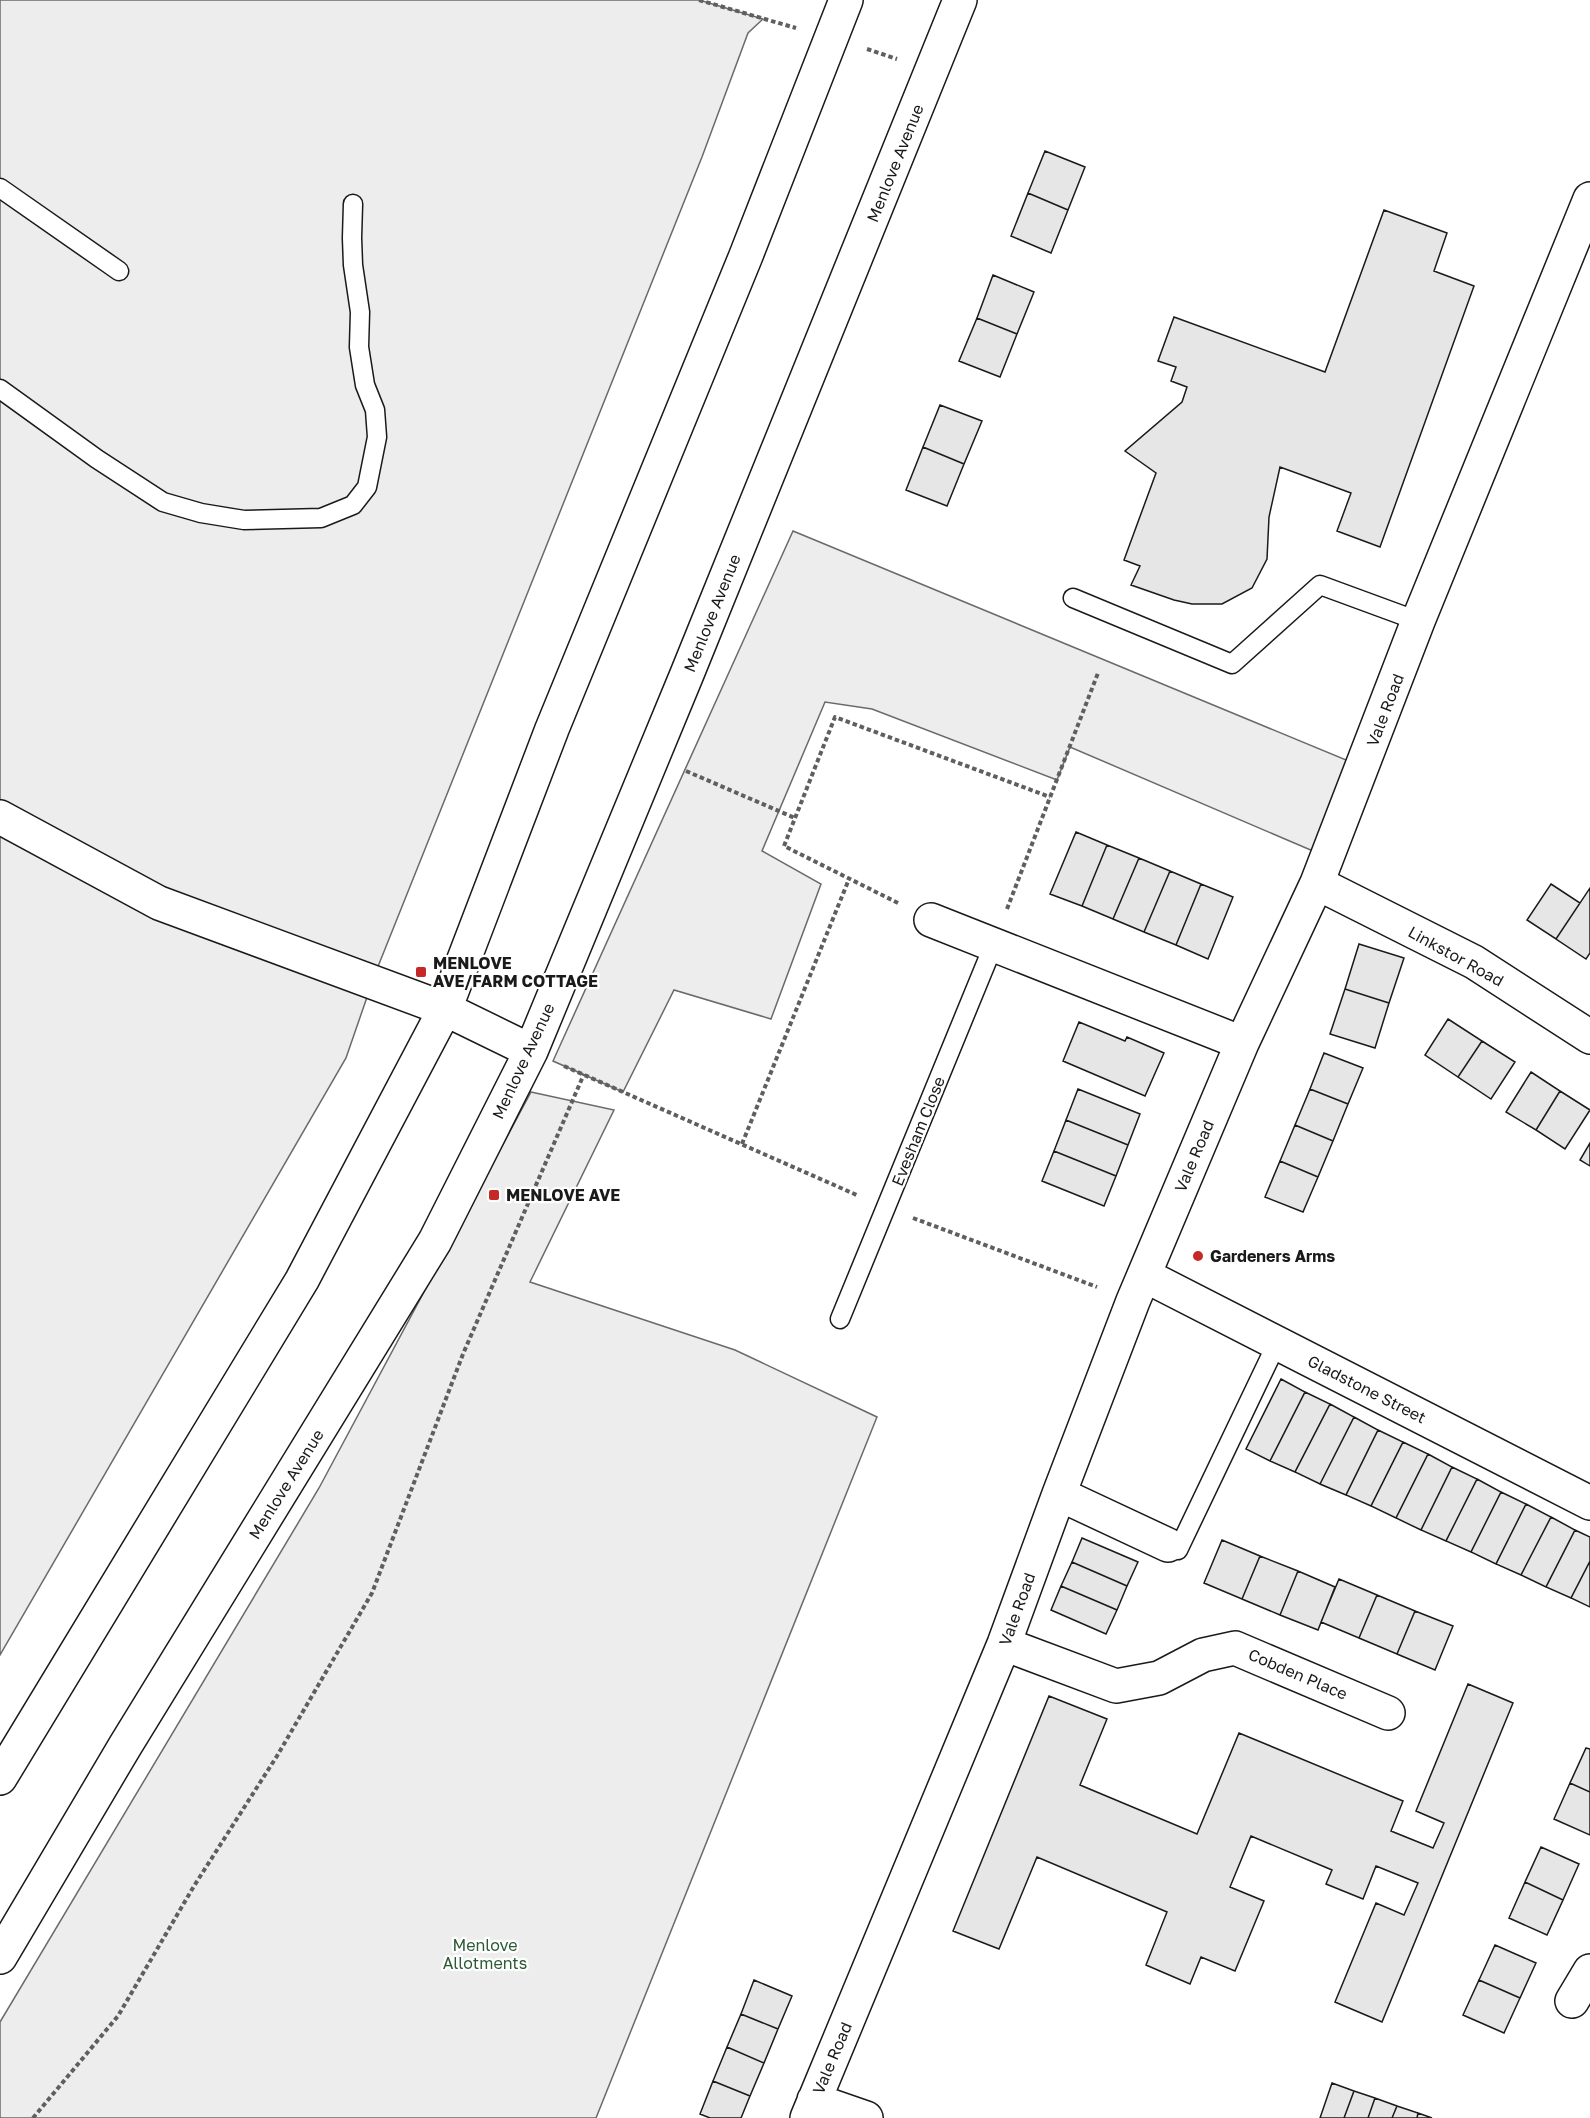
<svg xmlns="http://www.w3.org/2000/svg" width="1590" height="2118" font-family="'Golos Text',sans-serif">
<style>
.built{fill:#ededed;stroke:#6a6a6a;stroke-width:1.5}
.building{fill:#e6e6e6;stroke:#1a1a1a;stroke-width:1.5}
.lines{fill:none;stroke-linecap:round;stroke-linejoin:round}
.service-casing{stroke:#1a1a1a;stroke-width:21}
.minor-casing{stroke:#1a1a1a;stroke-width:36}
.trunk-casing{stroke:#1a1a1a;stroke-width:36}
.path{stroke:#5f5f5f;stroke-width:4;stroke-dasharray:4.5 3;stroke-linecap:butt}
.service{stroke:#fff;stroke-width:18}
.minor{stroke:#fff;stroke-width:33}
.trunk{stroke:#fff;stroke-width:33}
.poi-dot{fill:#c62828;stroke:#fff;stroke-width:2}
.labels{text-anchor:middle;stroke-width:4.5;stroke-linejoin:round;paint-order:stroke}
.street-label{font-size:16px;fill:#1a1a1a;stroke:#fff}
.poi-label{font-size:16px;font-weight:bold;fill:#1a1a1a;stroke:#fff;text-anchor:start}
.park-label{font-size:16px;fill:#2b5a34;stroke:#fff}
</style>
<rect width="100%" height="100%" fill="#fff"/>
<path class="built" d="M0,0H699L763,19L748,33L702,157L375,974L346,1058L0,1655Z
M793,531L1363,767L1327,857L1070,747L1057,780L872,709L825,702L762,851L821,884L771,1019L674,990L623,1092L553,1061Z
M531,1092L614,1110L530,1282L735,1350L877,1417L596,2118H0V2022L319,1488Z"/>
<path class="building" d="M1045,151L1085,167L1068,210L1028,193Z
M1028,193L1068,210L1051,253L1011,236Z
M1384,210L1447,233L1434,271L1474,286L1380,547L1337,531L1351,493L1280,467L1269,517L1267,559L1252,588L1222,604H1192L1174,600L1131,585L1140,566L1124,560L1156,473L1125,451L1182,402L1187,387L1171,381L1176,367L1158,361L1174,317L1325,372Z
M993,275L1034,292L1017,334L977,318Z
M977,318L1017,334L1000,377L959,361Z
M940,405L982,421L964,464L923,447Z
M923,447L964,464L947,506L906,490Z
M1076,832L1107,845L1082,906L1050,894Z
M1107,845L1139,858L1113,919L1082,906Z
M1139,858L1170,871L1144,932L1113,919Z
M1170,871L1201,884L1176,945L1144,932Z
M1201,884L1233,897L1208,959L1176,945Z
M1551,884L1580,903L1556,939L1527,920Z
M1590,888V953L1586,959L1556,939Z
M1359,944L1404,958L1389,1003L1345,989Z
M1345,989L1389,1003L1375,1048L1330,1034Z
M1448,1019L1482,1041L1458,1077L1425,1055Z
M1079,1022L1125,1041L1127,1037L1164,1053L1145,1096L1063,1061Z
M1482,1041L1515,1062L1491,1099L1458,1077Z
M1324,1053L1363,1068L1348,1104L1310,1089Z
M1531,1072L1560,1091L1536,1130L1506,1112Z
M1078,1089L1140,1114L1128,1145L1066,1120Z
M1310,1089L1348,1104L1333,1141L1295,1125Z
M1560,1091L1590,1110L1565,1149L1536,1130Z
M1066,1120L1128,1145L1116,1176L1054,1151Z
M1295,1125L1333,1141L1318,1177L1280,1161Z
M1590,1143V1166L1580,1160Z
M1054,1151L1116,1176L1104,1206L1042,1181Z
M1280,1161L1318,1177L1303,1212L1265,1197Z
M1281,1379L1305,1392L1270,1461L1246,1449Z
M1305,1392L1330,1404L1295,1472L1270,1461Z
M1330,1404L1354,1417L1320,1484L1295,1472Z
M1354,1417L1378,1430L1346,1495L1320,1484Z
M1378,1430L1403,1442L1371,1506L1346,1495Z
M1403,1442L1428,1454L1396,1518L1371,1506Z
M1428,1454L1452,1467L1421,1530L1396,1518Z
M1452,1467L1477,1479L1446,1541L1421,1530Z
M1477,1479L1501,1492L1471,1552L1446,1541Z
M1501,1492L1526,1504L1496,1564L1471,1552Z
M1526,1504L1551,1517L1521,1575L1496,1564Z
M1551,1517L1575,1530L1546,1587L1521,1575Z
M1575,1530L1590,1537V1561L1571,1598L1546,1587Z
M1082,1538L1138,1562L1127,1586L1072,1562Z
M1222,1540L1260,1556L1242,1599L1204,1583Z
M1260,1556L1298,1571L1280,1615L1242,1599Z
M1590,1561V1607L1571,1598Z
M1072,1562L1127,1586L1117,1610L1061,1586Z
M1298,1571L1335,1587L1318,1630L1280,1615Z
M1339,1579L1377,1595L1359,1638L1321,1622Z
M1061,1586L1117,1610L1106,1634L1051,1610Z
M1377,1595L1415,1611L1397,1654L1359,1638Z
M1415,1611L1453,1626L1435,1670L1397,1654Z
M1468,1684L1513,1703L1382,2022L1335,2002L1376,1903L1404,1915L1418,1883L1376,1866L1363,1899L1326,1884L1332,1870L1251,1836L1230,1887L1264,1901L1235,1971L1201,1957L1190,1984L1146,1965L1167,1912L1037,1857L999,1949L953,1931L1049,1696L1107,1719L1080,1785L1197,1834L1239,1733L1403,1801L1391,1831L1433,1848L1444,1823L1416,1811Z
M1586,1748L1590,1749V1792L1570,1783Z
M1570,1783L1590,1792V1835L1554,1819Z
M1541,1847L1579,1864L1563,1900L1525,1882Z
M1525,1882L1563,1900L1547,1935L1509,1918Z
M1495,1945L1536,1963L1520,1998L1479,1980Z
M754,1980L792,1996L778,2029L741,2014Z
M1479,1980L1520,1998L1504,2033L1463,2015Z
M741,2014L778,2029L764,2063L727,2047Z
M727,2047L764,2063L750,2096L713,2081Z
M713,2081L750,2096L741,2118H710L700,2114Z
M1332,2083L1354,2091L1344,2118H1320Z
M1354,2091L1375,2098L1368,2118H1344Z
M1375,2098L1397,2106L1392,2118H1368Z
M1397,2106L1418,2113L1417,2118H1392Z
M1418,2113L1432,2118H1417Z"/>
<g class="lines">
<defs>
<path id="service" d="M0,188L119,271
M0,389L97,459L163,502L201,513L244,520L321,518L353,505L367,487L377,437L375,410L365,385L359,347L360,312L353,265L352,238L353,204
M1073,598L1232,664L1320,585L1418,621
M840,1319L994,944
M1168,1545L1178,1550L1277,1343"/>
<path id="minor" d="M0,817L159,903L445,1009
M1317,883L1474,962L1590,1037
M931,920L1242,1043
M1144,1275L1590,1503
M1059,1494L1168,1545
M1004,1644L1116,1686L1159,1678L1203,1655L1235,1648L1388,1713
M1572,2001L1590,1971
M814,2100L866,2118
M807,2118L1004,1644L1059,1494L1133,1301L1242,1043L1317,883L1418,621L1590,199"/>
<path id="trunk" d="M445,1009L531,1051
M0,1778L302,1280L445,1009L552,729L745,258L846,0
M0,1957L125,1746L435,1241L531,1051L687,674L960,0"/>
</defs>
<use href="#service" class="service-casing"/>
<use href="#minor" class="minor-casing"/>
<use href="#trunk" class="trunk-casing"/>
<path class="path" d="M699,0L796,28
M867,49L897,59
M686,771L795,818
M898,903L784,846L835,717L1050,797
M1007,909L1098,673
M564,1066L859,1196
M742,1144L849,879
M913,1218L1097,1287
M33,2118L118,2016L194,1886L277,1756L372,1593L463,1354L584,1074"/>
<use href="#service" class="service"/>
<use href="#minor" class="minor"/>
<use href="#trunk" class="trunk"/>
</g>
<g class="poi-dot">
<rect x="415" y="966" width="12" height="12" rx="3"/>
<rect x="488" y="1189" width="12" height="12" rx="3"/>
<circle cx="1198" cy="1256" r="6"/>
</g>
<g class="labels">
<g class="street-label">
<text transform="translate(895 163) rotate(-68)" y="6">Menlove Avenue</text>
<text transform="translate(712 613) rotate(-68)" y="6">Menlove Avenue</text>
<text transform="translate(1385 710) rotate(-69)" y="6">Vale Road</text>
<text transform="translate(1456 956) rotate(29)" y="6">Linkstor Road</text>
<text transform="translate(523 1061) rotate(-65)" y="6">Menlove Avenue</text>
<text transform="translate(918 1131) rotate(-68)" y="6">Evesham Close</text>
<text transform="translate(1194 1156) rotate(-67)" y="6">Vale Road</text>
<text transform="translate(1367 1389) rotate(27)" y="6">Gladstone Street</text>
<text transform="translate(286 1484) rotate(-58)" y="6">Menlove Avenue</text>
<text transform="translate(1017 1609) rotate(-70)" y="6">Vale Road</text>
<text transform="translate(1298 1674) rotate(23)" y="6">Cobden Place</text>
<text transform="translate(832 2058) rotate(-67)" y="6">Vale Road</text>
</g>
<g class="poi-label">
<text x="433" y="969">MENLOVE<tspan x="433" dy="18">AVE/FARM COTTAGE</tspan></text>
<text x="506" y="1201">MENLOVE AVE</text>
<text x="1210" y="1262">Gardeners Arms</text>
</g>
<g class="park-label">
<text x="485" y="1951">Menlove<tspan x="485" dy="18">Allotments</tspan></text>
</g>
</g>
</svg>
